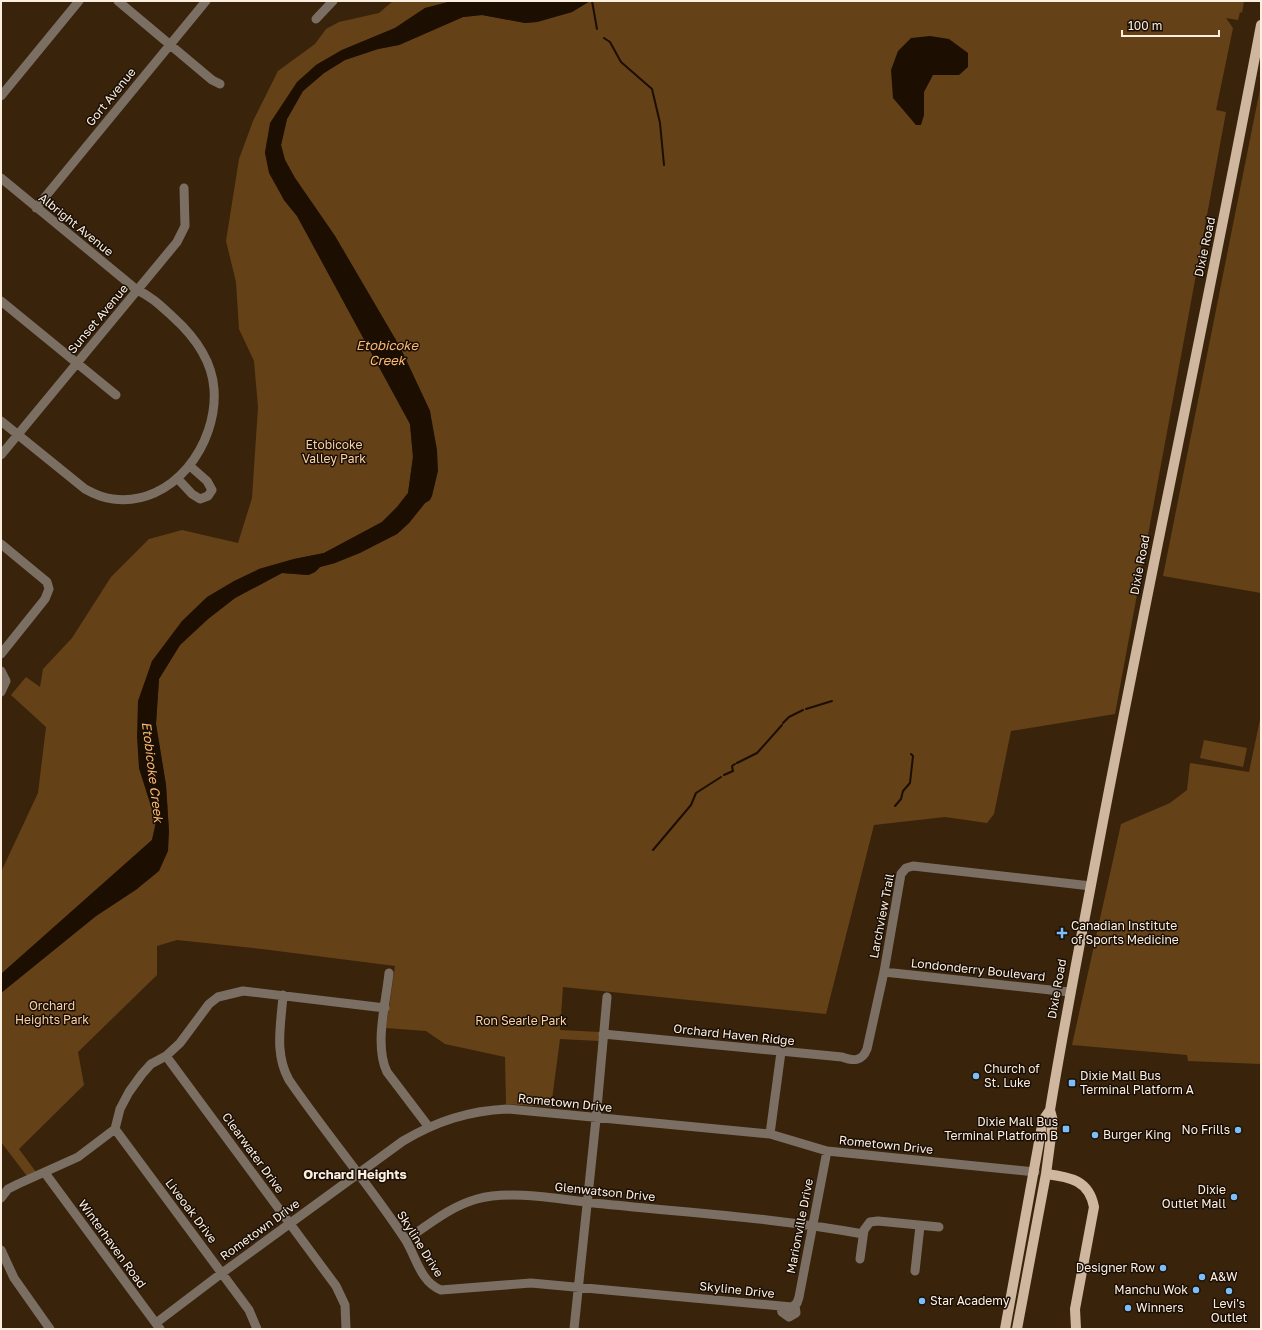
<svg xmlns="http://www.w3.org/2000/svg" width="1262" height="1330" font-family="'Golos Text',sans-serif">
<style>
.green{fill:#654118}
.water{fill:#1c0e01}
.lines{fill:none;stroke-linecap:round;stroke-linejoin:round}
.stream{stroke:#1c0e01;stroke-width:2}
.minor{stroke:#7b6f64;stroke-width:9}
.major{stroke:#ceb69f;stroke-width:10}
.poi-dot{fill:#7dbef9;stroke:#190f06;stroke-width:1.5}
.labels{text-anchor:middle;stroke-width:3;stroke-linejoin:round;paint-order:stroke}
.street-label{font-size:12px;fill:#fdefe0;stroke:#190f06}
.park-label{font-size:12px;fill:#fad1a6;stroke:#190f06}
.poi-label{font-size:12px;fill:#fdefe0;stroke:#190f06;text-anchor:start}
.water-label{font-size:13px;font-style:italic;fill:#fcb86e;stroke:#190f06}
.neighbourhood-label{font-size:13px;font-weight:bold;fill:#fdefe0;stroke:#190f06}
</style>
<rect width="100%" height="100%" fill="#39240b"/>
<path class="green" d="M393,1H452L425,8L395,28L342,50L316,65L267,140L265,153L284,200L297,216L410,424L413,457L408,493L397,507L382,522L324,553L294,559L259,569L152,661L139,768L156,822L152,840L1,974V872L38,793L46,727L11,695L26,677L40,687L43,669L72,638L111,577L149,539L182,530L238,543L252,498L258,407L254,361L239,329L236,282L226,241L239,159L253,121L278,71L315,44L326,29L339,22L379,13Z
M590,1H1244L1242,13L1240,12L1238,20L1226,18L1233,28L1216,110L1226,112L1115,714L1011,731L994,814L987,823L945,817L874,825L826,1014L563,987L560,1030L600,1032L599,1041L560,1039L551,1107L506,1104L505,1057L445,1044L426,1031L386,1028L395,966L262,949L177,940L157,946V975L78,1052L84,1085L19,1149L36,1172L27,1176L1,1142V993L96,916L137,889L169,832L166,785L156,724L159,679L180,645L208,619L235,598L282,573L309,575L315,572L320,567L335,563L397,534L409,523L425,503L430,500L432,429L430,411L400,347L335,236L295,178L285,160L281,145L287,119L303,91L324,73L345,60L378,49L399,45L463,17L482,15L525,23L537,22L572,12Z
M1261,84V593L1163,576Z
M1261,715V1064L1188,1061L1187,1055L1072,1045L1121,824L1170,803L1187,790L1190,763L1249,772Z
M1204,740L1247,748L1243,767L1200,758Z"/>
<path class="water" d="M452,1H590L572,12L537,22L525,23L482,15L463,17L399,45L378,49L345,60L324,73L303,91L287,119L281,145L285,160L295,178L335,236L400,347L430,411L437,450L438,471L432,496L430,500L425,503L409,523L397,534L360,553L335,563L320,567L315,572L308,575L282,573L235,598L208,619L180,645L159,679L156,724L166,785L169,832L168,851L159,871L137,889L96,916L1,993V974L152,840L156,822L139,768L137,737L138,701L152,661L182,621L207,597L234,581L259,569L294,559L324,553L382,522L397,507L408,493L413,457L410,424L297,216L284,200L269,173L265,153L270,123L297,82L316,65L342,50L395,28L425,8Z
M930,36L949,39L968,53V67L959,75H933L924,92V115L921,125H916L893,98L891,70L898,51L911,38Z"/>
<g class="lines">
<path class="stream" d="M592,1L597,29
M604,38L610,42L621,62L652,89L660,123L664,165
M806,709L832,701
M783,723L789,717L803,710
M737,763L757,753L782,725
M724,775L733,771L732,766L735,764
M895,806L901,799L903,791L910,783L913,756L911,754
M653,850L691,805L696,793L721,777"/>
<path class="minor" d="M118,1L212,80L220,84
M316,19L333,1
M1,96L79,1
M1,178L137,290C151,296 162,307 173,317C194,336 212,360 214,389C218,444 173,507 113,499C103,498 94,494 85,489L1,421
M36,208L206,1
M1,301L116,395
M1,455L177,242L185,226L184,188
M178,479L192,494L200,499L208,496L212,490L207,481L190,466
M1,544L47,582L49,589L45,599L1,654
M1,671L6,681L1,692
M884,972L1069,992
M389,973C386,1003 374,1045 387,1072L428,1126
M283,995C281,1025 274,1053 289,1080C326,1134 369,1184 405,1239C416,1256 420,1282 441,1290L531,1283L792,1307L797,1303L799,1297L827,1151
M603,1034L842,1057C853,1061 862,1062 867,1049L884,972L901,874L906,868L913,866L1091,886
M166,1056L336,1286L345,1305L346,1329
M115,1129L249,1310L257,1329
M770,1134L781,1052
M45,1173L160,1329
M1,1198L8,1189L18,1184L78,1157L115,1129L120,1109L129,1092L142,1074L151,1064L166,1056L180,1043L209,1004L218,997L243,991L385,1008
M406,1240C428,1225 451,1206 477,1199C514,1189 566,1201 604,1204C690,1213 778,1218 863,1234
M1,1250L14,1278L50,1329
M860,1259L864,1230L870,1222L878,1221L939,1227
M915,1271L920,1226
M780,1306L782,1312L789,1317L796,1313L795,1305
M156,1323L222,1273L403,1141C437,1121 468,1111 507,1109L770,1134L827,1151L1035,1172
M574,1329L596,1119L607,997"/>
<path class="major" d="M1046,1174C1070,1177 1089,1180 1094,1207L1075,1309L1076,1329
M1005,1329L1043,1120L1050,1110
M1017,1329L1046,1174L1053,1121L1050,1110C1064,1024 1081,939 1097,853C1149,577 1209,302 1261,25"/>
</g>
<g class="poi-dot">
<path d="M1060 927h4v4h4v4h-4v4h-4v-4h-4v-4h4z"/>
<circle cx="976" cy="1076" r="4"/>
<rect x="1068" y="1079" width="8" height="8" rx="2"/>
<rect x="1062" y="1125" width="8" height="8" rx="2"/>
<circle cx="1238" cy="1130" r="4"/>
<circle cx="1095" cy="1135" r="4"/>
<circle cx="1234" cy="1197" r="4"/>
<circle cx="1163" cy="1268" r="4"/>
<circle cx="1202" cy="1277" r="4"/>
<circle cx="1196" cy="1290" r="4"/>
<circle cx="1229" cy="1291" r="4"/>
<circle cx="922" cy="1301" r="4"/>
<circle cx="1128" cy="1308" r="4"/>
</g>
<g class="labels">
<g class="street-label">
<text transform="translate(111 97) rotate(-51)" y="4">Gort Avenue</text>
<text transform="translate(76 225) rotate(39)" y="4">Albright Avenue</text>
<text transform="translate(1205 247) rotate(-78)" y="4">Dixie Road</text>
<text transform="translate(98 319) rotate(-50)" y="4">Sunset Avenue</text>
<text transform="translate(1140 565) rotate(-79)" y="4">Dixie Road</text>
<text transform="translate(882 916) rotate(-79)" y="4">Larchview Trail</text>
<text transform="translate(978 970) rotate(6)" y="4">Londonderry Boulevard</text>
<text transform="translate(1057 989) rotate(-80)" y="4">Dixie Road</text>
<text transform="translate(734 1035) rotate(6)" y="4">Orchard Haven Ridge</text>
<text transform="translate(565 1103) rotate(6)" y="4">Rometown Drive</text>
<text transform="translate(886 1145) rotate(6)" y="4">Rometown Drive</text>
<text transform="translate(253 1153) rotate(54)" y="4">Clearwater Drive</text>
<text transform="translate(605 1192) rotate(6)" y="4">Glenwatson Drive</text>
<text transform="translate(191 1211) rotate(53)" y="4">Liveoak Drive</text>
<text transform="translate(800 1226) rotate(-79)" y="4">Marionville Drive</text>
<text transform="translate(260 1230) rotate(-36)" y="4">Rometown Drive</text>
<text transform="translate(112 1244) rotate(54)" y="4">Winterhaven Road</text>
<text transform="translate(420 1244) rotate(58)" y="4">Skyline Drive</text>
<text transform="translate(737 1290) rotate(6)" y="4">Skyline Drive</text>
</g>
<g class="park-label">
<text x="334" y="449">Etobicoke<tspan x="334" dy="14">Valley Park</tspan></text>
<text x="52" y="1010">Orchard<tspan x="52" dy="14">Heights Park</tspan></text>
<text x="521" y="1025">Ron Searle Park</text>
</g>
<g class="poi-label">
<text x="1071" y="930">Canadian Institute<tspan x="1071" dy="14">of Sports Medicine</tspan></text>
<text x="984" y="1073">Church of<tspan x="984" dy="14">St. Luke</tspan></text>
<text x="1080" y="1080">Dixie Mall Bus<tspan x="1080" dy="14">Terminal Platform A</tspan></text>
<text x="1058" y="1126" text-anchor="end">Dixie Mall Bus<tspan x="1058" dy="14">Terminal Platform B</tspan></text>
<text x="1230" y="1134" text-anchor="end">No Frills</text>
<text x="1103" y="1139">Burger King</text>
<text x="1226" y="1194" text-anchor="end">Dixie<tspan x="1226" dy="14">Outlet Mall</tspan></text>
<text x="1155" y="1272" text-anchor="end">Designer Row</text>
<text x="1210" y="1281">A&amp;W</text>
<text x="1188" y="1294" text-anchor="end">Manchu Wok</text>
<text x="930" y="1305">Star Academy</text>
<text x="1229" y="1308" text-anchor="middle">Levi's<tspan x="1229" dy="14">Outlet</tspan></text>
<text x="1136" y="1312">Winners</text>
</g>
<g class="water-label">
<text x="387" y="350">Etobicoke<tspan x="387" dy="15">Creek</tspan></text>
<text transform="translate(153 772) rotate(83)" y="5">Etobicoke Creek</text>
</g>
<g class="neighbourhood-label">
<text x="355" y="1179">Orchard Heights</text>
</g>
</g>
<rect width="1262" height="1330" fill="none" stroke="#fdefe0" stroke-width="4"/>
<path d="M1122 30v6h97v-6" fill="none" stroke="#fdefe0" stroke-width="2"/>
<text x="1128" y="30" font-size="12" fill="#fdefe0" stroke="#190f06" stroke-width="3" paint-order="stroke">100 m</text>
</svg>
